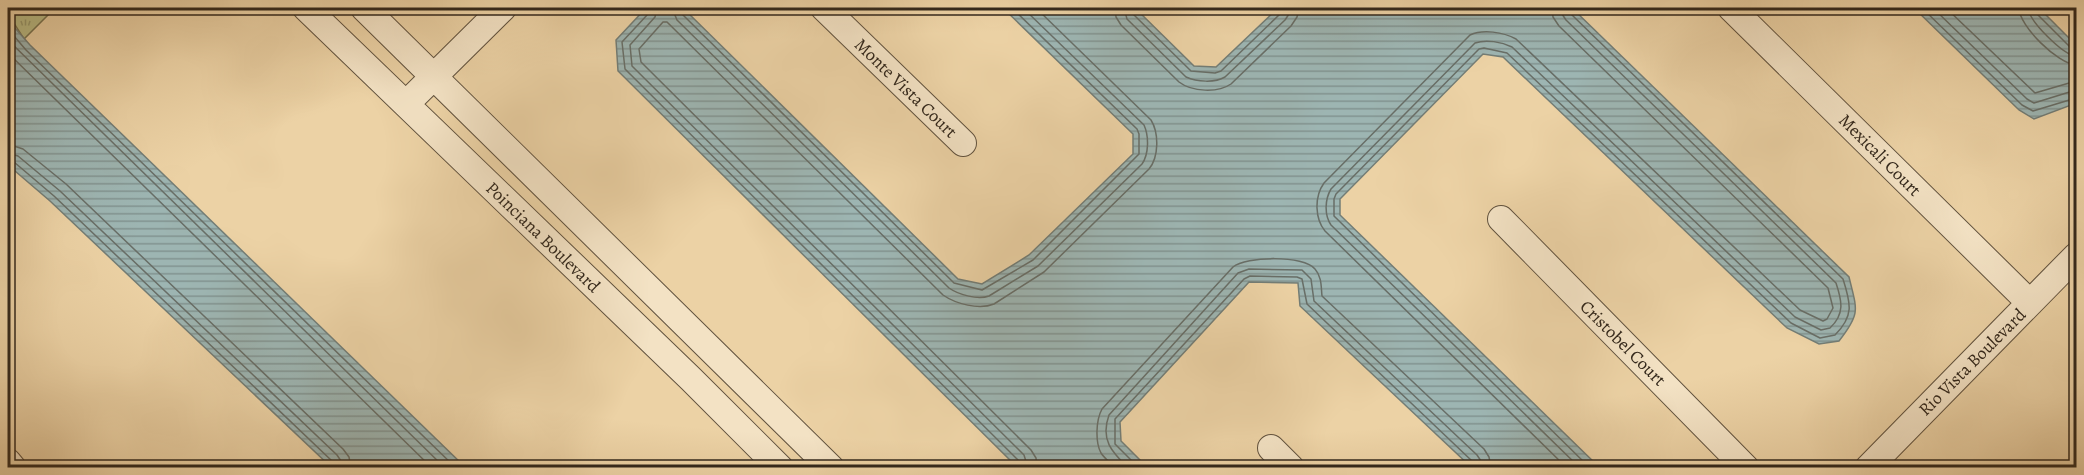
<svg xmlns="http://www.w3.org/2000/svg" width="2084" height="475" font-family="Alegreya,serif">
<style>
.park{fill:url(#park-tufts);stroke:#767250;stroke-width:1.5}
.water{fill:url(#water-rules);stroke:#737d76;stroke-width:1.5}
.lines{fill:none;stroke-linecap:round;stroke-linejoin:round}
.shore{stroke:#686e67;stroke-width:1.5}
.minor-casing{stroke:#61523e;stroke-width:28}
.minor{stroke:#f3e2c4;stroke-width:26}
.labels{text-anchor:middle;stroke-width:5;stroke-linejoin:round;paint-order:stroke}
.street-label{font-size:18px;fill:#33281c;stroke:#f3e2c4}
</style>
<defs>
<pattern id="park-tufts" width="24" height="20" patternUnits="userSpaceOnUse" patternTransform="scale(1.5)"><rect width="24" height="20" fill="#b9bb85"/><path d="M3 7l-1-3M5 7V3M7 7l1-3M15 17l-1-3M17 17v-4M19 17l1-3" fill="none" stroke="#97986c"/></pattern>
<pattern id="water-rules" width="6" height="5" patternUnits="userSpaceOnUse" patternTransform="scale(1.5)"><rect width="6" height="5" fill="#9db5b2"/><path d="M0 2.5h6" fill="none" stroke="#819390"/></pattern>
</defs>
<rect width="100%" height="100%" fill="#ecd2a5"/>
<filter id="stains"><feTurbulence type="fractalNoise" baseFrequency=".00333" numOctaves="4"/><feColorMatrix values="0 0 0 0 .2 0 0 0 0 .09 0 0 0 0 .02 0 0 0 .5 -.17"/></filter>
<radialGradient id="worn" r=".72"><stop offset=".6" stop-color="#630" stop-opacity="0"/><stop offset="1" stop-color="#630" stop-opacity=".3"/></radialGradient>
<path class="park" d="M8,8H55L24,39L8,14Z"/>
<path class="water" d="M646,8H683L958,279L982,284L1029,255L1133,154V134L1003,8H1135L1194,66L1216,67L1278,8H1572L1849,277C1857,310 1861,313 1839,341L1819,344L1787,328L1503,57L1483,54L1340,199V215L1599,467H1471L1300,306L1298,283L1249,282L1120,422L1121,441L1147,467H1017L618,71L616,40Z
M1914,8H2039L2076,45V101L2074,104L2034,119L2019,110Z
M8,20L30,45L465,467H331L50,201L8,165Z"/>
<g class="lines">
<path class="shore" d="M650,8L648,14L622,42L625,69L1019,461L1021,468
M657,8L655,17L630,45L632,66L1024,455L1028,468
M672,8L677,20L949,288C959,295 978,300 989,296L1038,266L1142,164C1149,154 1149,136 1144,125L1023,8
M680,8L682,14L954,283L982,290L1033,260L1139,154V134L1137,129L1012,8
M1036,8L1151,120C1159,133 1159,157 1149,169L1044,272L994,304C979,310 956,304 943,295L667,22H663L639,49L641,62L1031,450L1036,458L1037,468
M1115,8L1116,17L1121,25L1179,82C1192,92 1218,93 1231,84L1291,26L1297,17L1299,8
M1124,8L1127,19L1186,77C1197,82 1215,83 1225,77L1285,20L1289,14L1290,8
M1131,8L1133,14L1191,71L1215,73L1221,71L1280,14L1282,8
M1552,8L1553,17L1559,26L1828,288L1833,308L1827,319L1823,321L1800,310L1516,39C1503,32 1483,29 1470,35L1324,183C1314,197 1315,219 1325,231L1567,468
M1561,8L1562,14L1566,20L1836,283C1842,301 1845,314 1830,328L1821,330L1795,317L1512,47C1502,42 1486,39 1475,43L1331,189C1325,199 1324,215 1331,225L1580,468
M1569,8L1571,14L1843,279C1851,304 1854,316 1835,335L1820,338L1791,323L1507,53L1484,48L1479,49L1336,194L1334,199V216L1590,468
M1922,8L2022,105L2033,111L2076,98
M1933,8L2027,99L2034,103L2076,90
M1946,8L2035,93L2076,81
M2019,8C2019,26 2058,64 2076,65
M2028,8C2029,21 2063,55 2076,56
M2035,8L2037,14L2070,47L2076,48
M8,29L26,50L456,468
M8,40L445,468
M8,53L432,468
M8,144L23,149L66,184L343,449L349,457L351,468
M8,153L18,156L60,191L337,455L341,461L342,468
M8,161L14,162L54,196L332,461L334,468
M1115,468C1111,463 1105,459 1101,453C1095,442 1096,420 1102,409L1233,267C1246,256 1304,255 1315,269C1322,277 1321,287 1322,296L1484,449L1489,457L1491,468
M1128,468C1112,452 1100,440 1109,415L1238,273L1249,269L1302,270L1311,279L1314,301L1477,455L1481,461L1482,468
M1139,468L1115,444V419L1244,279L1250,276L1297,277L1302,279L1307,304L1472,461L1474,468"/>
<defs>
<path id="minor" d="M306,8L691,379L780,468
M364,8L831,468
M824,8L963,143
M1731,8L2030,303
M406,104L503,8
M1501,219L1746,468
M1271,448L1291,468
M8,462L13,468
M1868,468L2076,256"/>
</defs>
<use href="#minor" class="minor-casing"/>
<use href="#minor" class="minor"/>
</g>
<g class="labels">
<g class="street-label">
<text transform="translate(906 88) rotate(44)" y="6">Monte Vista Court</text>
<text transform="translate(1880 155) rotate(45)" y="6">Mexicali Court</text>
<text transform="translate(543 237) rotate(44)" y="6">Poinciana Boulevard</text>
<text transform="translate(1623 343) rotate(45)" y="6">Cristobel Court</text>
<text transform="translate(1972 362) rotate(-45)" y="6">Rio Vista Boulevard</text>
</g>
</g>
<rect width="2084" height="475" fill="none" stroke="#ecd2a5" stroke-width="30"/>
<rect x="9" y="9" width="2066" height="457" fill="none" stroke="#33281c" stroke-width="3"/>
<rect x="15" y="15" width="2054" height="445" fill="none" stroke="#33281c" stroke-width="1.5"/>
<rect width="100%" height="100%" filter="url(#stains)"/>
<rect width="100%" height="100%" fill="url(#worn)"/>
</svg>
